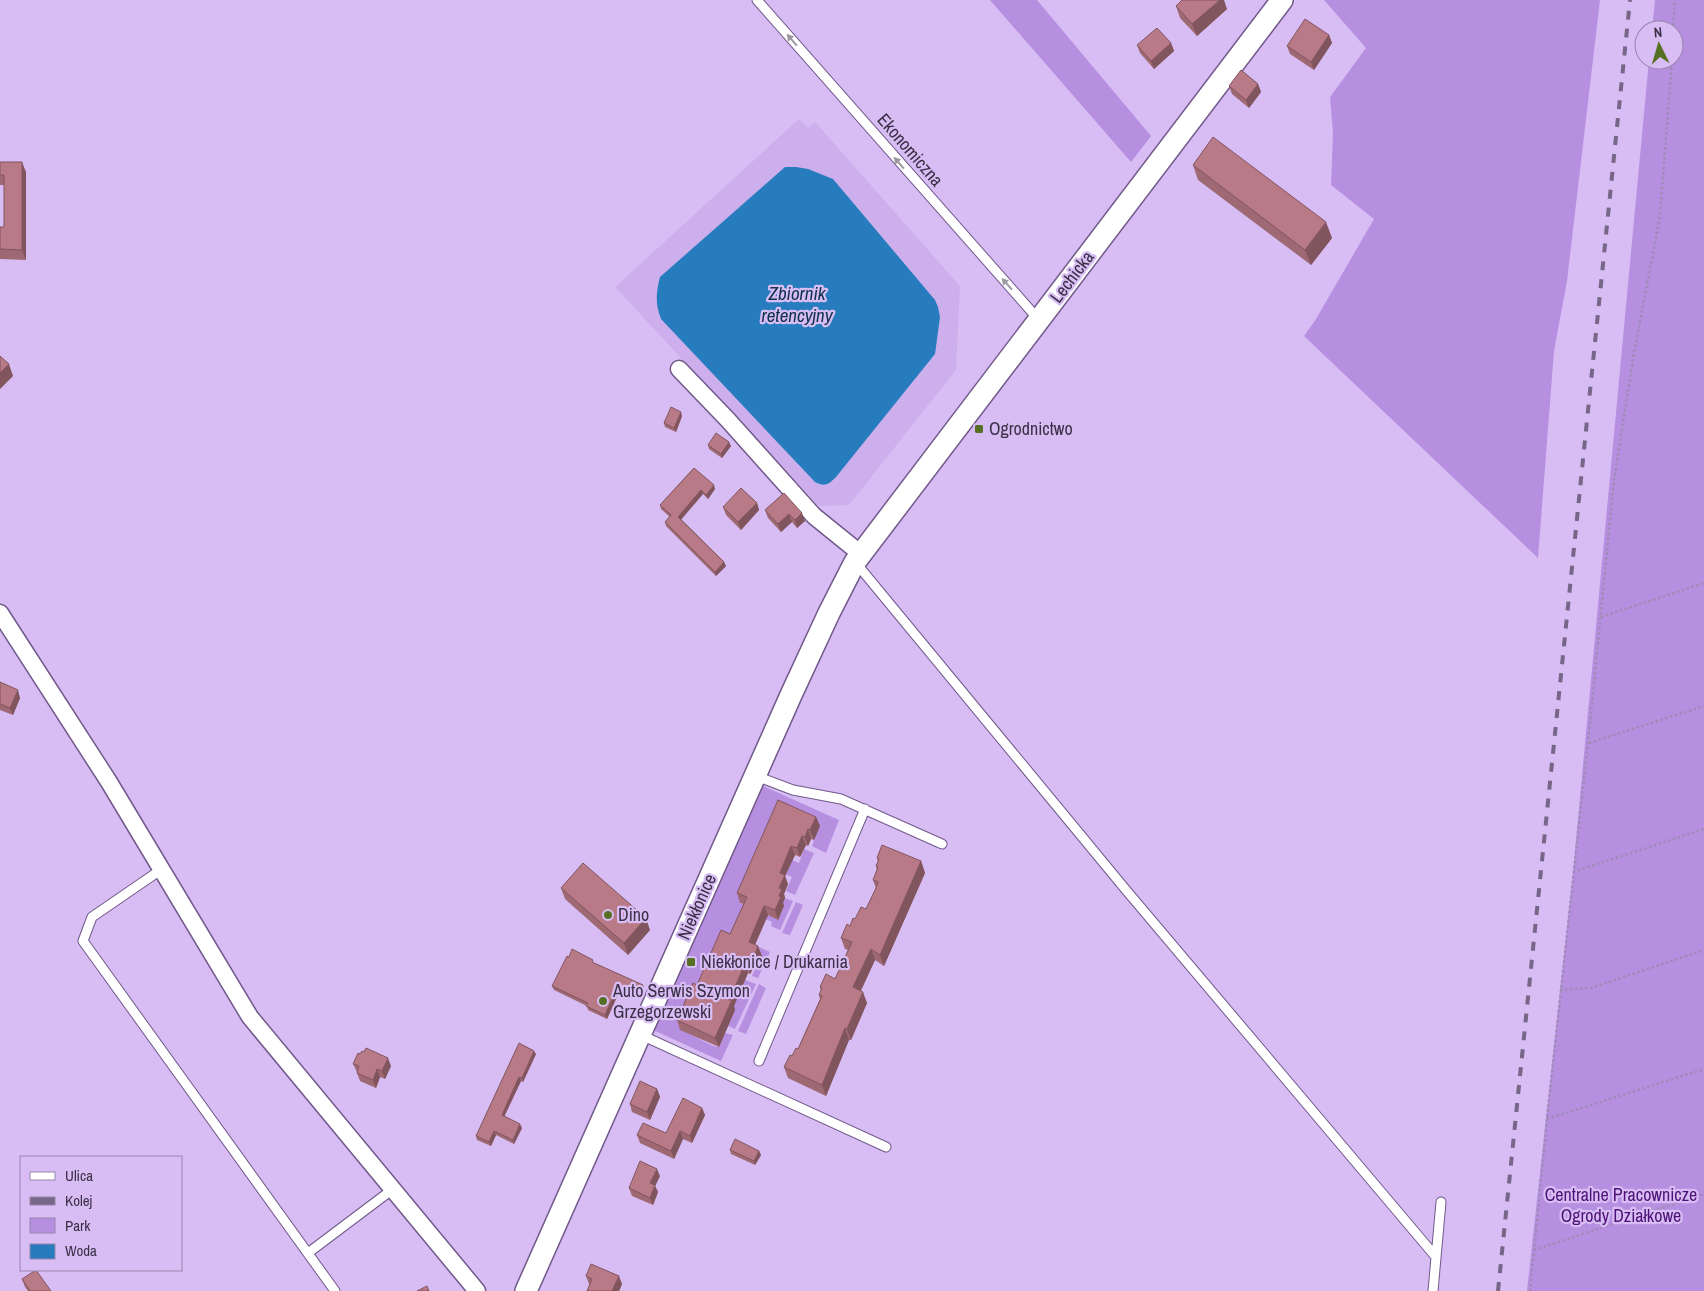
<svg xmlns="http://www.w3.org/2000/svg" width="1704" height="1291" font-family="'Archivo Narrow',sans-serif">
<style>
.built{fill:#ccafec}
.green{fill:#b78fe0}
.water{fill:#277cbd}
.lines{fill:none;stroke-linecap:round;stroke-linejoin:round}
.service-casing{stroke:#71598a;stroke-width:11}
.minor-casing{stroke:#71598a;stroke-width:19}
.tertiary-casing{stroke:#71598a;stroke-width:24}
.path{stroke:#9f8bb6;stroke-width:2.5;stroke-dasharray:2.5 2.5;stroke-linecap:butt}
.service{stroke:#fff;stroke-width:9}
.minor{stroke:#fff;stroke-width:16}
.tertiary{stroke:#fff;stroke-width:21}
.rail{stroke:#766688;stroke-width:4;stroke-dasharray:9 9;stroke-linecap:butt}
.wall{fill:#9e6973}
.shaded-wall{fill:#81555e}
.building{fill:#b87a86;stroke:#81555e}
.oneway{fill:#9d98a2}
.poi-dot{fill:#567023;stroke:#d7bdf4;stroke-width:2}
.labels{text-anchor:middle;stroke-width:4.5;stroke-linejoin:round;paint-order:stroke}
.street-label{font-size:18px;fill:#3b3046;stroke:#d7bdf4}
.poi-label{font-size:18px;fill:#3b3046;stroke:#d7bdf4;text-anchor:start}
.park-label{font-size:18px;fill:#4e1277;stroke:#d7bdf4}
.water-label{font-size:19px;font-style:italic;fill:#0f314c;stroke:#d7bdf4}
</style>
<rect width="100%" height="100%" fill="#d7bdf4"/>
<path class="built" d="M799,119L808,128L815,122L960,286L956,370L849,505L819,506L615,287Z"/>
<path class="green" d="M990,0H1037L1151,136L1131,162Z
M1324,0H1600L1567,281L1554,351L1538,558L1304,336L1316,319L1374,219L1331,185L1333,133L1330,97L1366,48Z
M1655,0H1704V1291H1527L1573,872L1649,60H1674V30H1652Z
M761,785L839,820L826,853L812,846L819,826L764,848L799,863L804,849L814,853L795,895L786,891L792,877L757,862L740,903L778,919L784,907L782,905L785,898L793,901L780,930L771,926L772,922L743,910L732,935L770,952L758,978L752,976L761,956L724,939L740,991L745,980L756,984L735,1029L728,1026L735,1010L680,1029L713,1046L718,1047L725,1033L733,1035L721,1061L653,1030Z
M796,902L803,905L790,935L782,933Z
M759,984L766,988L746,1034L738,1031Z"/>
<path class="water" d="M785,167H796L808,169L833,179L935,300L938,307L940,317L935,354L836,477C828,485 825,487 815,482L661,319C655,304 656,292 660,277Z"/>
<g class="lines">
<defs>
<path id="service" d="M757,0L1039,320
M856,563L1126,890L1436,1257
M756,776L793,790L841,799L942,844
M162,869L92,917L83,941L335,1291
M641,1035L886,1147
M759,1061L865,809
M308,1253L393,1189
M1433,1291L1441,1202"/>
<path id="minor" d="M679,369L728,420L814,516L861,554
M0,613L109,782L250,1017L477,1291"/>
<path id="tertiary" d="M526,1291L791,695L829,613L855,562L1282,0"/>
</defs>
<use href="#service" class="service-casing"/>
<use href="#minor" class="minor-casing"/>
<use href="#tertiary" class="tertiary-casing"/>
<path class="path" d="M1673,30L1675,0
M1601,617L1704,583
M1589,743L1704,706
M1573,872L1704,829
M1560,990L1591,988L1704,950
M1547,1119L1704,1069
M1534,1250L1704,1194
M1530,1291L1547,1119L1589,733L1614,480L1634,353L1660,216L1672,60"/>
<use href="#service" class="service"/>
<use href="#minor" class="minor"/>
<use href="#tertiary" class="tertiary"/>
<path class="rail" d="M1498,1291L1630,0"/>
</g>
<path class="wall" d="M1176,6L1227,9L1197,36L1180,18Z
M1329,35L1332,43L1314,70L1290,54L1287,46Z
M1171,43L1174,51L1154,69L1140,53L1137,45Z
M1258,84L1261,92L1249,108L1232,94L1229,86Z
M0,162L26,172V260L0,259V227H4V185H0Z
M1193,165L1332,238L1311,265L1198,180Z
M682,416L676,432L665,427L664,423Z
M708,445L731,446L722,458L709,449Z
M694,468L715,489L708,499L703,494L681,519L724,562L726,566L716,576L666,526L665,522L670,517L661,509L660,505Z
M784,493L805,521L797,528L792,522L781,532L768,518L765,510Z
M757,503L759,510L741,530L726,515L723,507Z
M0,682L20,698L13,715L0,710Z
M816,817L820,826L814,840L811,839L808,846L806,845L800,857L795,855L785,876L788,884L784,894L785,898L783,903L784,906L778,920L768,915L755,945L762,956L756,968L754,967L750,974L748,973L734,1006L735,1010L719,1047L680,1030L677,1020L697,985L730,934L744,904L740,903L737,893Z
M877,858L921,861L925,873L884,966L875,960L861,991L867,1003L851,1040H849L826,1096L788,1078L784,1067L798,1049L820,999L819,995L821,991L820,987L835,979L848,950L845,949L841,938L850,926L866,909L876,888L873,880L877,870L876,866L878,862Z
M561,888L650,930L628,955L565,899Z
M595,964L644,989L640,999L620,990L607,1019L588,1010L587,1006L554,990L552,986Z
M536,1054L523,1082L521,1081L504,1117L522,1128L514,1144L496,1135L491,1146L477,1140L476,1136Z
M353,1064L391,1066L385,1079L380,1077L376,1088L360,1081L357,1073V1072Z
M657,1089L660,1097L650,1120L632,1112L630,1104Z
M702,1108L705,1115L692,1143L683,1139L674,1159L640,1143L637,1135L666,1133Z
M730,1150L759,1151L761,1155L755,1165L731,1154Z
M660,1176L655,1186L658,1192L653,1205L632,1196L629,1188Z
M586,1276L622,1284L619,1291H587L590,1284H589Z
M22,1279L51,1291H28L25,1287Z"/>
<path class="shaded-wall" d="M1220,0H1224L1227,9L1197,36L1192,24Z
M1329,35L1332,43L1314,70L1311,62Z
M1171,43L1174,51L1154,69L1151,61Z
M1258,84L1261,92L1249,108L1246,100Z
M22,162L26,172V260L22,250Z
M1326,222L1332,238L1311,265L1305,250Z
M9,364L13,376L0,389V373Z
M681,412L682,416L676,432L674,428Z
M729,442L731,446L722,458L721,454Z
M714,485L715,489L708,499L706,495Z
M701,490L703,494L680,521L678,517Z
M757,503L759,510L741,530L738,522Z
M802,513L805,521L797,528L795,520Z
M789,514L792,522L781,532L778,524Z
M724,562L726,566L716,576L715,572Z
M18,690L20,698L13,715L10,708Z
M816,817L820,826L814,840L810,830Z
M808,829L811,839L808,846L805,837Z
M802,836L806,845L800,857L797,848Z
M791,846L795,855L785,876L788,884L784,894L785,898L783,903L784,906L778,920L775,910L779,896L780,873Z
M921,861L925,873L884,966L880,955Z
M764,906L768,915L752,951L749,942Z
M646,918L650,930L628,955L624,943Z
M758,946L762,956L756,968L753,959Z
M871,949L875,960L857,998L853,987Z
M750,958L754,967L750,974L747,965Z
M745,964L748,973L734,1006L735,1010L719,1047L715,1038L729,1000Z
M643,985L644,989L640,999L639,995Z
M618,986L620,990L607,1019L605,1015Z
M863,992L867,1003L851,1040L847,1029Z
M845,1028L849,1040L826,1096L822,1085Z
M534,1051L536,1054L523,1082L522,1078Z
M388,1058L391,1066L385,1079L382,1071Z
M377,1069L380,1077L376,1088L373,1080Z
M519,1077L521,1081L503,1119L502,1115Z
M657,1089L660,1097L650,1120L647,1112Z
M702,1108L705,1115L692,1143L690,1136Z
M520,1124L522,1128L514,1144L513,1140Z
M494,1131L496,1135L491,1146L489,1142Z
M680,1131L683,1139L674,1159L671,1151Z
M759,1151L761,1155L755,1165L754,1161Z
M657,1169L660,1176L655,1186L658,1192L653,1205L650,1198V1183Z
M619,1276L622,1284L619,1291H612Z"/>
<path class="building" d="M1182,0H1220L1192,24L1176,6Z
M1305,19L1329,35L1311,62L1287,46Z
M1157,28L1171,43L1151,61L1137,45Z
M1241,70L1258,84L1246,100L1229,86Z
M1213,137L1326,222L1305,250L1193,165Z
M0,162H22V250L0,249V227H4V175H0Z
M0,356L9,364L0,373Z
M671,407L681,412L674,428L664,423Z
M716,433L729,442L721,454L708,445Z
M694,468L714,485L706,495L701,490L678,517L724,562L715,572L665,522L671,515L660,505Z
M741,488L757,503L738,522L723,507Z
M784,493L802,513L795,520L789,514L778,524L765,510Z
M0,682L18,690L10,708L0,704Z
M778,800L816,817L810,830L808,829L805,837L802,836L797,848L791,846L780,873L785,875L779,888L782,889L779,896L781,897L775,910L764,906L749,942L758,946L753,959L750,958L747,965L745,964L729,1000H732L715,1038L677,1020L693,983L697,985L721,930L730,934L747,897L737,893Z
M882,845L921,861L880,955L871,949L853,987L863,992L847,1029L845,1028L822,1085L784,1067L790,1055L792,1056L796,1048L798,1049L822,996L819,995L822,988L820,987L826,974L835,979L852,942L841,938L847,924L850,926L853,918L855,919L861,907L866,909L876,888L878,882L873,880L878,867L876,866L879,859L877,858Z
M583,863L646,918L624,943L561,888Z
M572,949L593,960L592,962L643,985L639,995L618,986L605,1015L586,1006L588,1003L552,986L567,956L569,957Z
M519,1043L534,1051L522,1078L519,1077L502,1115L520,1124L513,1140L494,1131L489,1142L476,1136Z
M366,1048L388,1058L382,1071L377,1069L373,1080L357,1073L359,1066L353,1064L358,1053L360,1054L362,1051L364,1052Z
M640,1081L657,1089L647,1112L630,1104Z
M683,1098L702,1108L690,1136L680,1131L671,1151L637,1135L643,1123L666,1133Z
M735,1139L759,1151L754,1161L730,1150Z
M640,1161L657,1169L650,1183L655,1185L650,1198L629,1188Z
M591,1264L619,1276L612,1291H587L592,1279L586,1276Z
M36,1270L51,1291H30L22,1279Z
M427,1286L429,1291H417Z"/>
<defs><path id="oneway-solid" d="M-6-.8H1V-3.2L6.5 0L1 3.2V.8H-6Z" transform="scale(1.25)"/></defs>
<g class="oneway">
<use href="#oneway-solid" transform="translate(792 40) rotate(-131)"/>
<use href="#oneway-solid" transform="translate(899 163) rotate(-131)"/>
<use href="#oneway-solid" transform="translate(1007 284) rotate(-132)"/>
</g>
<g class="poi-dot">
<rect x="974" y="424" width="10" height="10" rx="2.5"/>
<circle cx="608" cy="915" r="5"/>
<rect x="686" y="957" width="10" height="10" rx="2.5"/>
<circle cx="603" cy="1001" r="5"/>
</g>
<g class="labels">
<g class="street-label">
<text transform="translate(910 150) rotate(49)" y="6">Ekonomiczna</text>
<text transform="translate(1072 277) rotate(-53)" y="6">Lechicka</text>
<text transform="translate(697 907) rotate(-66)" y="6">Niekłonice</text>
</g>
<g class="poi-label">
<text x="989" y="435">Ogrodnictwo</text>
<text x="618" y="921">Dino</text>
<text x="701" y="968">Niekłonice / Drukarnia</text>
<text x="613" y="997">Auto Serwis Szymon<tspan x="613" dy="21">Grzegorzewski</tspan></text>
</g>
<g class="park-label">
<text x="1621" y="1201">Centralne Pracownicze<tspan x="1621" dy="21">Ogrody Działkowe</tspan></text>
</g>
<g class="water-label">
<text x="797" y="300">Zbiornik<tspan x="797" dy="22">retencyjny</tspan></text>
</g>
</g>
<rect x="20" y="1156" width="162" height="115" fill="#d7bdf4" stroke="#9985ae"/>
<rect x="30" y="1172" width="25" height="8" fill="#ffffff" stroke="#9985ae"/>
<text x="65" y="1181" font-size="15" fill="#3b3046">Ulica</text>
<rect x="30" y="1197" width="25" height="8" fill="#766688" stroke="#9985ae"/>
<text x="65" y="1206" font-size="15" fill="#3b3046">Kolej</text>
<rect x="30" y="1218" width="25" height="15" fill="#b78fe0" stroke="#9985ae"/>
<text x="65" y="1231" font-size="15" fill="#3b3046">Park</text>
<rect x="30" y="1244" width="25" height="15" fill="#277cbd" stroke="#9985ae"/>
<text x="65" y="1256" font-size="15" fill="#3b3046">Woda</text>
<g transform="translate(1659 45) rotate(355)"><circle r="24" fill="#d7bdf4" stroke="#9985ae"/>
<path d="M0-4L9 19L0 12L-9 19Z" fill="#567023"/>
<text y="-8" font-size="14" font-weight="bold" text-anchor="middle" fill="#3b3046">N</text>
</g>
</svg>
